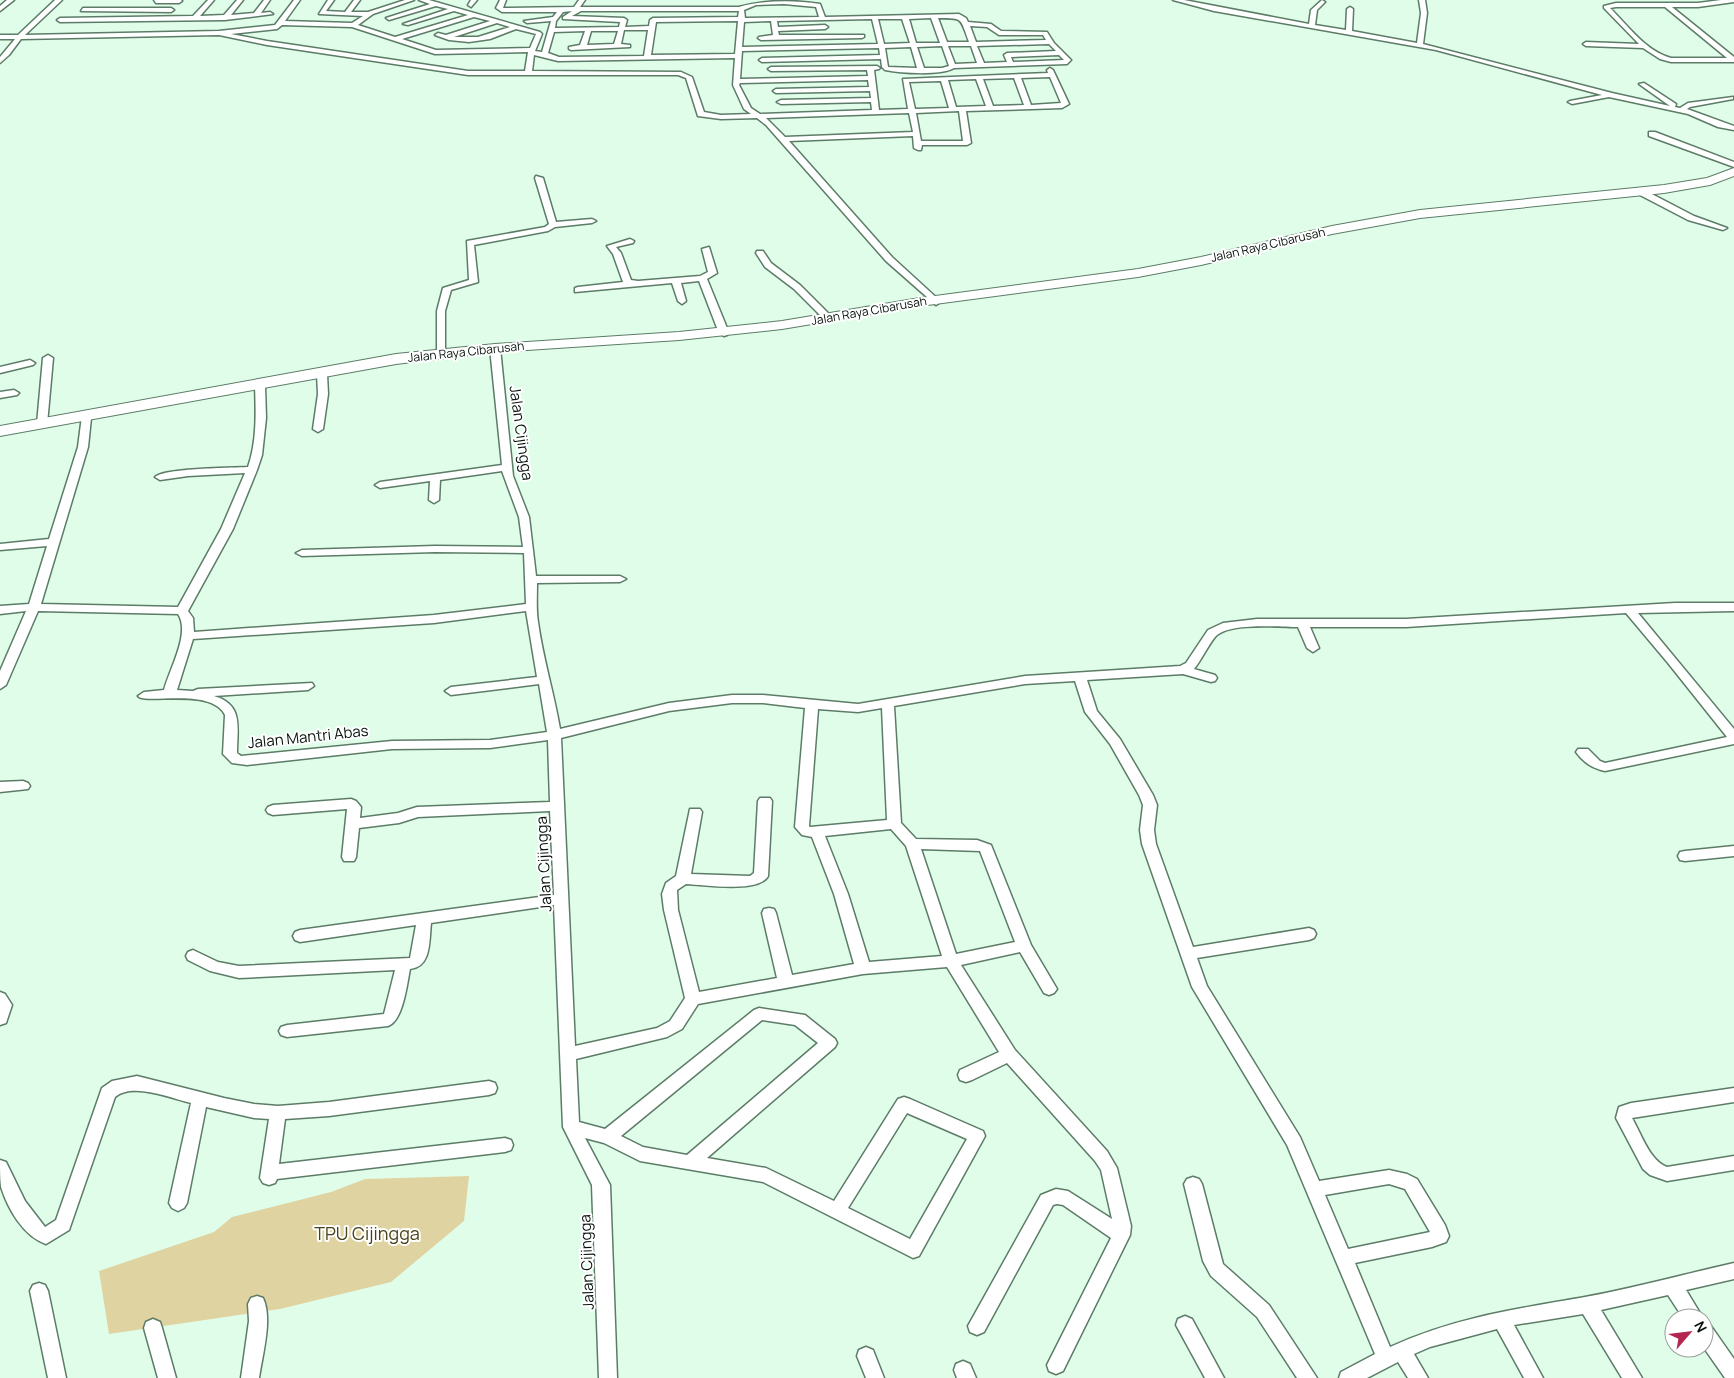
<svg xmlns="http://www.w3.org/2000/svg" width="1734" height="1378" font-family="Manrope,sans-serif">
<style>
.green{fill:#dfd4a1}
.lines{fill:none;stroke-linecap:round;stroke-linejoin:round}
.street-casing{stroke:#5c7c67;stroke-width:3}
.primary-casing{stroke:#5c7c67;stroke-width:2}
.street{fill:#fff;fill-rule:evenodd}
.primary{fill:#fff;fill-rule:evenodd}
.labels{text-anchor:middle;stroke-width:4;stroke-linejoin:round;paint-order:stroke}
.far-street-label{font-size:12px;fill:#05110a;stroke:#fff}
.street-label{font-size:15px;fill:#05110a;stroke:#fff}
.near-park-label{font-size:18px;fill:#494118;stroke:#fff}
</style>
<rect width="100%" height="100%" fill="#e0fdea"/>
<path class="green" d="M469,1176L464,1221L391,1282L280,1309L109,1334L99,1271L214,1232L232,1217L331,1192L365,1179Z"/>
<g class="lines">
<defs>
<path id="street" d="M7,0H14L0,11V6Z
M55,0H62L25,35L219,31L275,25L294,0H300L285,21L352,23L363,16L319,14L328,0H334L326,11L345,12L354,0H360L351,12H368L405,0H414L373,14L358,25L395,37L468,15L454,11L408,25L403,24L448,9L436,6L389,20L386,18L430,4L419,0H429L540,32L542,34L535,51L542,52L551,21L527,23L524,21L553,17L557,12H502L496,8L500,0H506L503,8L574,7L579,0H585L580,7H739C764,0 794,0 820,4L825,17L959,14L966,18L968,22L991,24L1001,31L1047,32L1054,43L1071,60L1067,64L954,68C941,76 900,73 885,70L882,67L881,59L762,62L759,60L762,58L880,55L879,48L742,51L740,79L868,76L867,70L771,71L768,69L771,67L877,66L880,68L879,69L874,70L879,110L908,109L903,79L1048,73L1047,70L1050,68L1053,70L1069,104L1062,108L966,111L971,143L967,145H922L921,150H918L914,148L913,136L789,141L892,257L939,300L940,302L936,305L886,261L766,125L757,118L721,119L698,116L686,78L678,75H468L267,45L219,35L21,39L9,55L0,63V57L15,39H0V35H18ZM784,4L816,7L819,17L745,18L744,10L756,5ZM572,11L563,17V19L620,22L619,27L555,28L556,21L563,12ZM581,11H739L738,17L653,18L650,20L649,26L625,27L627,20L624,18L572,16ZM474,17L490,21L446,35L438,33L435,35L449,40L469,42L490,39L516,29L536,34L530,48L436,50L402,39ZM931,18L940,43H916L909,19ZM938,18C964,18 960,18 969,42H947ZM872,19L878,44L742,47L744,22L771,21L773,35L759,37L758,38L761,40L862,38L864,37V35H779L778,31L825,29L828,27L825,25L778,27L777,21ZM878,19H902L910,43L884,44ZM738,21L735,54L651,55L656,22ZM497,23L510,27L478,37H454ZM282,25L352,27L435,54L528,52L525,71H468L267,41L231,34L277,29ZM970,26L987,27L999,35H1043L1046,40L976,42ZM624,30H648L644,56L559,57L548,53L554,32L585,31L580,45L569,47V49L571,50L630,47V45L621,44ZM591,31H618L614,44L587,45ZM1049,44L1056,51L1007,53L1004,55L1007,62L984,63L977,46ZM942,46L949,66L942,68H924L917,47ZM948,46H971L977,63L955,64ZM911,47L917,68L888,67L885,48ZM534,55L558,61L735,58L733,85L744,109L751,114L721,115L704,112L692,77L681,72L532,71ZM1059,55L1064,60L1013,62L1011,57ZM1050,77L1061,103L1031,105L1021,78ZM1014,78L1024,105L993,106L983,79ZM976,79L986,106L956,107L948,80ZM868,80L869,87L776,89L773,91L776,93L870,91L871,98L781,100L777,102L781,104L871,102L872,110L760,114L751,108L739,85L740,83ZM941,81L949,108L915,109L909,82ZM959,111L963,141H921L916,113ZM909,113L913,132L785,137L766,118Z
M154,0H181L182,1L179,3H156Z
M208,0H214L200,16L224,15L237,0H243L231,15L254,13L264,0H270L261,13L270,12L273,14L225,20L60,22L57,20L60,18L193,16Z
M471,0H477L471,7L468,5Z
M1173,0H1184L1309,24L1311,10L1322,0L1325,2L1317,10L1315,25L1346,30L1347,9L1350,7L1353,9L1352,31L1417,43L1421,13L1419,0H1425L1427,13L1423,44L1612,93L1670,106L1639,84L1644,83L1676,104L1675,107L1680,108L1688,103L1733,97V99L1690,107L1687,109L1734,126V130L1718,127L1688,114L1609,97L1572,104L1568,102L1570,101L1602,95L1436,50L1214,11Z
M1721,0H1734V2L1698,7H1672L1734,57V62H1671L1660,59L1643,48L1586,46L1583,44L1586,42L1639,44L1604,8V6L1616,3H1698ZM1616,7H1665L1727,58H1671C1646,51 1629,27 1610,8Z
M83,8H171L174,10L171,12L81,11Z
M1649,132H1655L1734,162V167L1649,136Z
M536,176L543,178L556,222L592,219L596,221L592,223L555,227L548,231L474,245L478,282L451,290L445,311V353L443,355H437V311L443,288L469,280L467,241L545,227L549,224L535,178Z
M1640,191H1646L1694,216L1727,228L1723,230L1688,220L1640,195Z
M630,239L634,241L633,243L616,247L621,253L631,280L638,281L700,276L708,272L702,249L709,247L717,273L707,279L729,333L727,335L724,336L719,333L699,281L681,283L686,301L682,304L678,301L672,283L575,292V288L578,287L623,282L613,254L607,246Z
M757,251H763L771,263L800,285L832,317V321H826L794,289L765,267L756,253Z
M495,345L500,348L513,476L529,517L536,576H620L626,579L620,582L537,583C537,596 536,610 538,622C543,659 554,693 560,729L669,703L732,695H763L858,704L1025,676L1180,666L1186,663L1208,630L1223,623L1257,619H1406L1675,603H1734V611L1638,613L1734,729V744L1605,771C1592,768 1584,763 1576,752L1578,749H1588L1600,761L1605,763L1727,737L1668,663L1626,613L1406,627H1310L1319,648L1313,652L1307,648L1298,627C1280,627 1228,622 1215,637C1207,647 1202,659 1194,669L1215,675L1217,678L1215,681L1211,682L1183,674L1087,680L1097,711L1120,739L1153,795L1157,805L1154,830L1156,844L1193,947L1309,928L1314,930L1316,934L1314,938L1309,940L1197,958L1207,986L1300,1137L1319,1181L1389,1170L1407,1174L1417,1179L1445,1225L1449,1236L1446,1242L1432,1247L1355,1263L1390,1347C1456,1317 1516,1309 1585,1297C1635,1288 1685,1274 1734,1263V1279L1686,1290L1703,1318H1683L1668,1295L1601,1310L1642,1378H1622L1583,1314L1514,1325L1543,1378H1524L1497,1329L1430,1347L1414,1354L1428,1378H1408L1398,1362L1367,1378H1339L1341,1372L1375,1354L1287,1145L1192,987L1142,844L1140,830L1143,805L1139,795L1110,744L1085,712L1075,681L1025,684L894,706L901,823L916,839L977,840L991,845L1031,945L1057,989L1054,993L1049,995L1044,993L1020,952L961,965L1015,1050L1107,1151L1117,1168L1131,1226L1130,1235L1063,1371L1056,1374L1049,1371L1047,1365L1111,1238L1063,1205L1057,1204L1053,1205L984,1332L977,1335L970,1332L968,1326L1041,1195L1056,1189L1068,1191L1112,1219L1101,1170L1095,1161L1007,1063L972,1080L966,1082L960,1080L958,1075L960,1070L999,1052L947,967L863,974L698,1004L682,1029L667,1037L576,1059L579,1122L605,1129L754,1010L759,1008L805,1015L835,1039L837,1043L835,1047L707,1158L766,1168L834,1201L898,1099L904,1097L910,1099L983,1131L985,1136L919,1256L913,1258L763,1182L640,1161L604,1143L585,1138L610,1185L617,1378H599L592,1185L563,1127L554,905L431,923C429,939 432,967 410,969C407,984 403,1021 388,1026L287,1037L281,1035L279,1031L281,1027L287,1025L384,1014L395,970L239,978L210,971L188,960L186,956L188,952L193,950L218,962L239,966L410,958L416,925L300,942L295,940L293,936L295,932L300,930L554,895L550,811L418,817L399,823L359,828L356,857L354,861H344L342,857L347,809L273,815L268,813L266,810L268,807L273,805L351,799L356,801L361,807L360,818L398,813L417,807L550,802L548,740L490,748L392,749L247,765L232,763L223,754L225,715C211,687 145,705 138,696L144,692L164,690C169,670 191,633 178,614L38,611L6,685L0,689V671L26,611L0,614V606L29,604L47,546L0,550V544L49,539L78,447L82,416H90L91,418L88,447L41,604L178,607L221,529L245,473L188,476L160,480L155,477C165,468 231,468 248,467C257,441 256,413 255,385L260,382L265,385L266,418L262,455L257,470L233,529L188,611L193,618L194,632L434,615L526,604L524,553L435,552L302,556L296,553L302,550L435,546L523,547L519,517L502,471L440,480L439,500L434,503L429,500L430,481L380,488L375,485L380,482L502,465L490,348ZM526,611L537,677L451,687L445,691L451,695L539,684L547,732L490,740L392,741L241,756L237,753C237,727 244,705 214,696L308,690L314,686L312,683L198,689L193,691L177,690L193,639L434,623ZM732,703H763L805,708L795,827L802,835L812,837L834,894L854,964L792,975L776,913L774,909L769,908L764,909L762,913L777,978L699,992L678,910L677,890L686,884C704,885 759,893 768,876L772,801L770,798H760L758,801L754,873L750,876L691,874L702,812L700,809H690L676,876L666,883L662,894L664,910L685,998L670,1021L657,1028L575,1046L561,738L669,711ZM882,708L887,820L810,827L809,826L818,709L858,712ZM891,829L906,846L942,956L869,962L848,894L825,836ZM921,849L980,851L1015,942L956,954ZM762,1020L795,1025L818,1043L687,1155L643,1147L621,1136ZM907,1113L967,1139L910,1239L848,1208ZM1389,1184L1405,1189L1430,1232L1348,1249L1325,1195Z
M48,355L53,358L47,424L42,427L37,424L43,358Z
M30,360L35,363L33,365L0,373V367Z
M322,371L327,374L328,394L323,429L318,432L313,429L318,394L317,374Z
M14,390L19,393L17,395L0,398V392Z
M23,781L28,783L30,786L28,789L0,792V782Z
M1734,846V856L1685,861L1680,860L1678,856L1680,852L1685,851Z
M0,992L5,994L12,1005L6,1023L0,1025Z
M137,1076L224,1098L254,1104L278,1106L329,1102L489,1081L495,1083L497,1088L495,1093L489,1095L329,1116L285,1119L279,1164L505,1138L511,1140L513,1145L511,1150L505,1152L277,1179L275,1183L269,1185L263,1183L260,1178L269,1119L254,1118L206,1107L187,1203L184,1208L178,1211L172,1208L169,1203L191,1103C170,1098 133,1082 115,1097L69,1230L46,1244C23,1236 8,1209 1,1187C0,1179 0,1168 0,1160L6,1162L25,1201L45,1227L56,1220L102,1088L112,1081Z
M1734,1088V1102L1632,1118C1641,1133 1649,1160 1667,1167L1734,1156V1170L1667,1181L1650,1175L1643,1169L1616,1118L1619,1107L1631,1103Z
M1193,1177L1199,1179L1202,1184L1223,1264L1269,1305L1317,1378H1297L1257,1317L1211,1276L1203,1261L1184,1184L1187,1179Z
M39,1283L45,1285L48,1291L66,1378H48L30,1291L33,1285Z
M257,1296L263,1298C273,1319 262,1356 259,1378H241L249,1321L248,1304L251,1298Z
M1185,1316L1192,1319L1224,1378H1205L1176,1325L1178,1319Z
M153,1319L160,1322L162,1328L176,1378H158L144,1328L146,1322Z
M1704,1323L1711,1326L1734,1359V1378H1725L1704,1348Z
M866,1347L873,1350L884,1378H866L857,1356L859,1350Z
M963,1361L970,1364L976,1378H957L954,1370L956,1364Z"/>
<path id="primary" d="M1734,168V176L1710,185L1664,193L1420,218L1332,234L1201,265L1138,277L920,306L782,329L679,340L495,352L396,364L0,436V426L396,354L495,344L679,332L782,321L920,298L1138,269L1201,257L1332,226L1420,210L1664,185L1707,178Z"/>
</defs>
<use href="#street" class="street-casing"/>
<use href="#primary" class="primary-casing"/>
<use href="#street" class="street"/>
<use href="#primary" class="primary"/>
</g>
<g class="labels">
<g class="far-street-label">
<text transform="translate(1268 245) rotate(-13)" y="4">Jalan Raya Cibarusah</text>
<text transform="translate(869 311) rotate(-10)" y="4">Jalan Raya Cibarusah</text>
<text transform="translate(466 352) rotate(-6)" y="4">Jalan Raya Cibarusah</text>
</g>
<g class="street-label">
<text transform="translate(521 433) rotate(82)" y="5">Jalan Cijingga</text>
<text transform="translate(308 737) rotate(-6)" y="5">Jalan Mantri Abas</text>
<text transform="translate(544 864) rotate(-93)" y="5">Jalan Cijingga</text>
<text transform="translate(587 1262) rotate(-92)" y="5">Jalan Cijingga</text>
</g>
<g class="near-park-label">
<text x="367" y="1240">TPU Cijingga</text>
</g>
</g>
<g transform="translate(1689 1333) rotate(62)"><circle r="24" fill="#ffffff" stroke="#9ba09d"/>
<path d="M0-4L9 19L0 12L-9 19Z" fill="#b52551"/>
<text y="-8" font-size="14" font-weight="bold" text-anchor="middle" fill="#05110a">N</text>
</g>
</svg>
